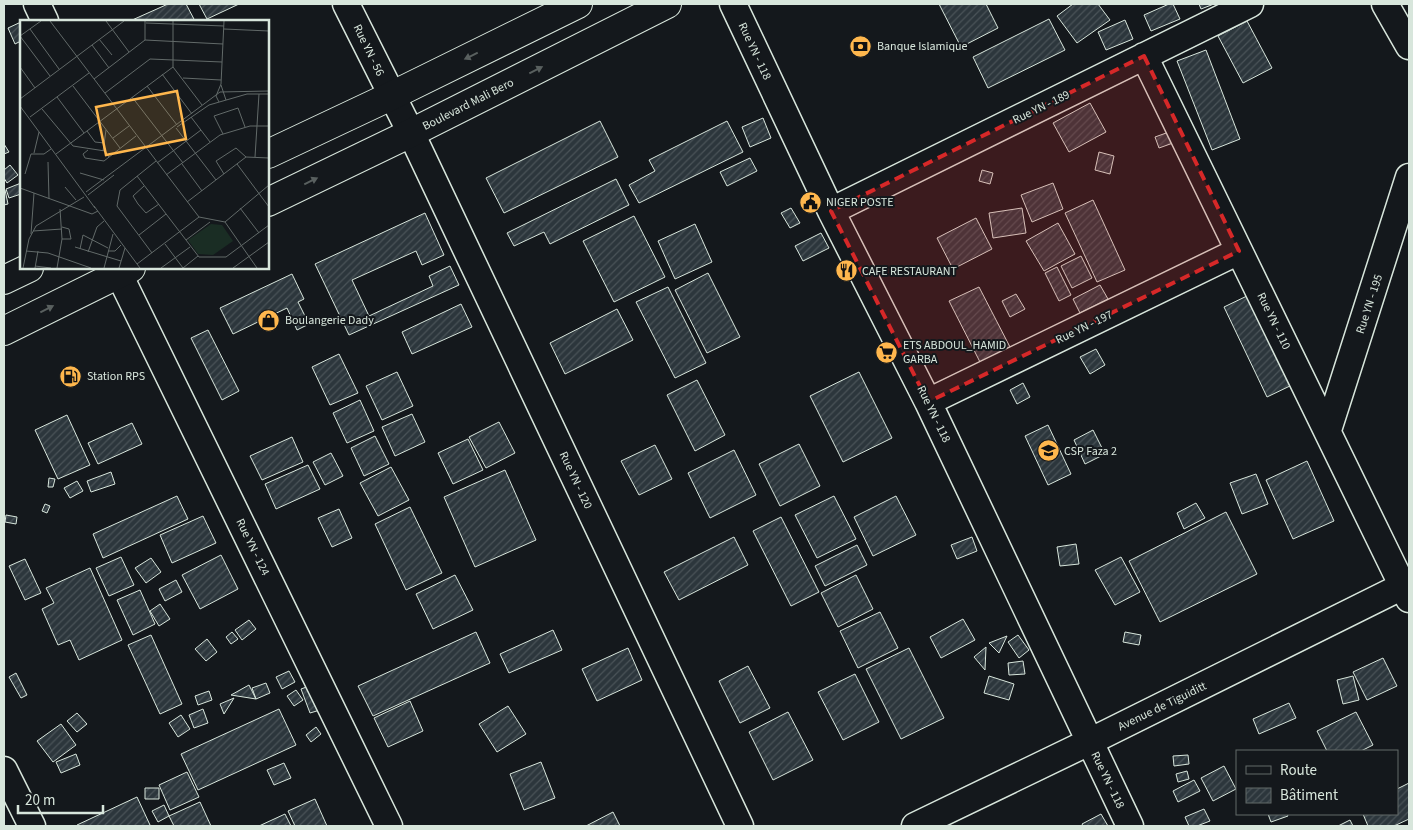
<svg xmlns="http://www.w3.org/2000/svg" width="1413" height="830" font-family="'Source Sans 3',sans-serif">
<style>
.building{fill:url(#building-hatch);stroke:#d8e6dc}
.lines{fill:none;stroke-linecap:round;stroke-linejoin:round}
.minor-casing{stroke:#d8e6dc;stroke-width:29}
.primary-casing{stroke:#d8e6dc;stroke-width:30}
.minor{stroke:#14181c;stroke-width:26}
.primary{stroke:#14181c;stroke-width:28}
.oneway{fill:#59605f}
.marked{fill:#d62828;fill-opacity:0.2;stroke:#d62828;stroke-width:4;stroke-dasharray:10 6;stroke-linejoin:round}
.labels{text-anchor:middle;stroke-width:4;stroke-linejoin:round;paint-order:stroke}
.poi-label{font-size:12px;fill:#d8e6dc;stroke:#14181c;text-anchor:start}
.street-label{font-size:12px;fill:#d8e6dc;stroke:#14181c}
.inset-road{fill:none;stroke:#626a69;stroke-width:1}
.view{fill:#ffb74d;fill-opacity:0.15;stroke:#ffb74d;stroke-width:2.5}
.inset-edge{fill:none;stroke:#d8e6dc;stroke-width:2.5}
</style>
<defs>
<pattern id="building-hatch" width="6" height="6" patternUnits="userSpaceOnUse" patternTransform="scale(1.25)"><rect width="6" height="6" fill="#2c363c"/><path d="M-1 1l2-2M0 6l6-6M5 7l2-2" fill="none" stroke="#4a5358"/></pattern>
</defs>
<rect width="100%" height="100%" fill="#14181c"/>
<path class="building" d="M168,4H186L195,21H130Z
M199,4H239L207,19Z
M939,4H986L998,28L961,47Z
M1073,4H1098L1110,20L1077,43L1057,16Z
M1169,4H1173L1180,19L1151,31L1144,15Z
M1199,4H1214L1201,9Z
M1049,19L1065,50L988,88L973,57Z
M1125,20L1133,39L1106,50L1098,32Z
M1247,21L1272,68L1243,83L1218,36Z
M21,22V41L15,44L8,28Z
M1206,50L1240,139L1212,150L1177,61Z
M1090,103L1106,132L1069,152L1053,123Z
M763,118L771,138L750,147L742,127Z
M600,121L618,157L504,213L486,178Z
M727,121L743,152L639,203L629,185L655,171L649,160Z
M1169,132L1173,143L1159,148L1155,137Z
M4,144L9,152L4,154Z
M1099,152L1114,156L1110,174L1095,170Z
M750,158L757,171L727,186L720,172Z
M10,165L18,175L7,183L4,178V170Z
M982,170L993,173L990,184L979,181Z
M616,179L629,205L550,244L544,232L514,246L507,233Z
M21,183V194L9,198L6,189Z
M1053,183L1063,209L1032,222L1021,195Z
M4,190H5L8,204L4,205Z
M1093,200L1125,270L1097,282L1065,213Z
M791,208L800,223L790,228L781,213Z
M1022,208L1026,233L993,238L989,213Z
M425,213L444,255L422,265L416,251L352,280L369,316L433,286L429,276L450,266L459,285L349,335L315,264Z
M634,216L665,277L614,302L583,241Z
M976,218L992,249L953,269L937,238Z
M1058,223L1075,254L1044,271L1026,241Z
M695,224L712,262L675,279L658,241Z
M821,233L829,248L803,261L795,246Z
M1081,256L1092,278L1072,288L1061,266Z
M1057,267L1071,295L1059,301L1045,273Z
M708,273L740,337L707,353L675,290Z
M292,274L304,299L298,302L309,324L297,330L287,308L233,334L220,308Z
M1100,285L1108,299L1080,313L1073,299Z
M668,287L706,363L675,378L636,302Z
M979,287L1010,347L980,362L949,301Z
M1016,294L1025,309L1010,317L1002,301Z
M1249,295L1292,385L1267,397L1224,307Z
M461,304L472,327L412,354L402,332Z
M617,309L633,340L565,374L550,343Z
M208,330L239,391L222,400L191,338Z
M1096,349L1105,365L1090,374L1080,357Z
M339,354L358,393L330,405L312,367Z
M397,372L413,406L382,420L366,386Z
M859,372L892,438L843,462L810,396Z
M697,380L725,435L695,451L667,395Z
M1023,383L1030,397L1017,404L1010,390Z
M360,400L374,431L347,443L333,413Z
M412,414L425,442L395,456L382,427Z
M67,415L90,465L58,479L35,430Z
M499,422L515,453L486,468L469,437Z
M132,423L142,444L98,464L88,443Z
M1048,425L1071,474L1048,485L1025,436Z
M1093,430L1105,454L1085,464L1074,440Z
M375,436L389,464L364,476L351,448Z
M292,437L303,462L262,480L250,456Z
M468,439L483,470L453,484L438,453Z
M799,444L820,486L780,506L759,464Z
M655,445L672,479L639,495L621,461Z
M734,450L756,495L710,518L688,473Z
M331,453L343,476L325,485L313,462Z
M1307,461L1334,521L1293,539L1266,480Z
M308,465L320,489L276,509L265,484Z
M391,467L409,500L378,516L360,483Z
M505,470L536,540L475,567L444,497Z
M111,472L115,484L91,492L87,481Z
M1256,474L1268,504L1242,514L1230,483Z
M49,478L55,479L53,487H48Z
M77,481L83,491L70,498L64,488Z
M177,496L188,519L103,558L93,534Z
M834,496L856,539L817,558L795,515Z
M896,496L916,535L873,556L854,517Z
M1196,503L1205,518L1184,529L1177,513Z
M45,504L50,506L47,513L42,511Z
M410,507L442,573L406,590L375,524Z
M339,509L352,538L332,547L318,518Z
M1226,512L1257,574L1160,622L1129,561Z
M6,515L17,517L16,524L5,522Z
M203,516L216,543L172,563L160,535Z
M781,517L819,592L791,606L753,531Z
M734,537L748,565L679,600L664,572Z
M972,537L977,551L957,559L951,545Z
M1076,544L1079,564L1060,566L1057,547Z
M857,545L867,565L825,586L815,566Z
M221,555L238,589L200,609L182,575Z
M121,557L134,585L109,596L96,568Z
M1121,557L1140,592L1115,605L1095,570Z
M151,558L161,572L146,583L135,568Z
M25,559L41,593L25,600L9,566Z
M90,568L122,640L79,660L70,640L58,645L42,609L54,603L46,588Z
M455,575L473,610L433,629L416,594Z
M856,575L873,609L838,627L821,593Z
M176,580L182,592L165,601L159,589Z
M140,590L155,624L133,635L117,600Z
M160,604L170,619L159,626L150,611Z
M880,612L898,648L858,668L840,631Z
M963,619L975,640L941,658L930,637Z
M249,620L256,629L242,640L235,630Z
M553,630L562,650L509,673L500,654Z
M232,632L238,639L231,644L226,637Z
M476,632L490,663L373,716L358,686Z
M1125,632L1141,635L1139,645L1123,642Z
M151,635L182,704L160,714L128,645Z
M1018,635L1029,650L1019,658L1008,642Z
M1007,636L999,653L989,643Z
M207,639L217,652L206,661L195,649Z
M986,647L985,670L974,657Z
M628,648L642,680L597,701L582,669Z
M909,648L944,718L901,739L866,669Z
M1383,658L1397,686L1367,700L1353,672Z
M1023,661L1025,674L1009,675L1008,663Z
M748,666L770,708L740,723L719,681Z
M289,671L295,682L282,689L276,677Z
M16,673L27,695L21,698L9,677Z
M855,674L879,722L843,740L818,692Z
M989,676L1014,684L1009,700L984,693Z
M1353,676L1359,700L1343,704L1337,680Z
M266,683L270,693L256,699L252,688Z
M249,685L256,699L231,695Z
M312,685L320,710L310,713L301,689Z
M296,690L303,700L294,706L287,696Z
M209,691L212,700L198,705L195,696Z
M234,698L224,714L220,704Z
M410,701L423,731L388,747L374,718Z
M1289,703L1296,718L1259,734L1253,719Z
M508,706L526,734L497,752L479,724Z
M203,709L208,723L194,728L189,715Z
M279,709L296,745L198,790L181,754Z
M788,712L813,760L773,780L749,732Z
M1356,712L1373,745L1361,751H1327L1317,731Z
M77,713L87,724L77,732L67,721Z
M181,715L190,729L178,737L169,723Z
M61,724L76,745L53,762L37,741Z
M316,727L321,734L311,742L306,735Z
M76,754L80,765L61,773L56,762Z
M1188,755L1189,764L1174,766L1173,756Z
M541,762L555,798L524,810L510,774Z
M284,763L291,778L274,785L267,770Z
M1224,766L1236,789L1213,801L1201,778Z
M1187,771L1189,779L1178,782L1176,774Z
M187,772L199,797L170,810L159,785Z
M1194,780L1200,791L1178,802L1173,791Z
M1409,783V819L1394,826H1368L1363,814H1397V789Z
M145,788H159V799H145Z
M137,797L150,825L148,826H78L77,825Z
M315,799L327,826H295L288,811Z
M200,802L211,826H174L169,816Z
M164,805L169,816L158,822L152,811Z
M1204,809L1210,821L1197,826H1189L1185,817Z
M613,812L620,826H586Z
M285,814L291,826H259Z
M1101,814L1108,826H1083L1082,824Z
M1268,814H1287L1288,816L1271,822Z
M1350,820L1353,826H1338Z"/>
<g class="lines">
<defs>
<path id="minor" d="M37,4L45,21
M346,4L411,133L740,826
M733,4L831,211L928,402L1130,826
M1385,4L1409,46
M1144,56L1409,599
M831,211L1250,4
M116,268L389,826
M928,402L1239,251
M1328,430L1409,177
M4,770L32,826
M915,826L1089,742L1409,583"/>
<path id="primary" d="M268,154L391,96L578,4
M268,202L411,133L667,4
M4,280L29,268
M4,331L131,268"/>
</defs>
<use href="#minor" class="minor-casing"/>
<use href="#primary" class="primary-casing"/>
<use href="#minor" class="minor"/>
<use href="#primary" class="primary"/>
</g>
<defs><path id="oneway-solid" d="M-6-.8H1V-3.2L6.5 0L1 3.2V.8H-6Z" transform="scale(1.25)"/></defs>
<g class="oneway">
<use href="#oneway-solid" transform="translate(471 56) rotate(154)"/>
<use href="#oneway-solid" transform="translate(536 70) rotate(-27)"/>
<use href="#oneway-solid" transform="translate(311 181) rotate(-26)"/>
<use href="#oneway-solid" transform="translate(47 309) rotate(-27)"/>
</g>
<path class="marked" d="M1144,56L1239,251L928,402L831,211Z"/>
<defs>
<symbol id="bank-disc" viewBox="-11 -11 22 22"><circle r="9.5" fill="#ffb74d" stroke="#14181c"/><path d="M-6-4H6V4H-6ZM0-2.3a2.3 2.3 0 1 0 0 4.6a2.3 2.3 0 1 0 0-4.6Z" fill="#111"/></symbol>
<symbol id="civic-disc" viewBox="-11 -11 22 22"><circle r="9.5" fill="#ffb74d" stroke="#14181c"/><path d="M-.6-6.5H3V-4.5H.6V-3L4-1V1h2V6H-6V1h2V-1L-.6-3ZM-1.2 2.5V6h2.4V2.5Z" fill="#111"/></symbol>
<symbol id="restaurant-disc" viewBox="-11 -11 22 22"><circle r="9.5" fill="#ffb74d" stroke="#14181c"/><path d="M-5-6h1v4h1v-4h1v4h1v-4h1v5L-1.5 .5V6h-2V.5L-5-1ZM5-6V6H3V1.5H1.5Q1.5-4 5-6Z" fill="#111"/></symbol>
<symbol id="shop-disc" viewBox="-11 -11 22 22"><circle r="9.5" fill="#ffb74d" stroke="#14181c"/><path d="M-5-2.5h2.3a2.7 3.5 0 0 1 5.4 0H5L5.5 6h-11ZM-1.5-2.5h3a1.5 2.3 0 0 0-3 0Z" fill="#111"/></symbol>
<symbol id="supermarket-disc" viewBox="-11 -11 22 22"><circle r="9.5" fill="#ffb74d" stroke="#14181c"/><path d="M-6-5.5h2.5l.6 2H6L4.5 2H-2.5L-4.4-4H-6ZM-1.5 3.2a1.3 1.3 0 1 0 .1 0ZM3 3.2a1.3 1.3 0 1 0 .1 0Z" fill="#111"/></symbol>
<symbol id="fuel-disc" viewBox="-11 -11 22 22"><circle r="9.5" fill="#ffb74d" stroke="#14181c"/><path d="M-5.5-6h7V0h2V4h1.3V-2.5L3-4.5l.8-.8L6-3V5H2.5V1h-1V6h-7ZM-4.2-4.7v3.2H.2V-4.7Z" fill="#111"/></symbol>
<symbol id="school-disc" viewBox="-11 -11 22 22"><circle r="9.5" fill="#ffb74d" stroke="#14181c"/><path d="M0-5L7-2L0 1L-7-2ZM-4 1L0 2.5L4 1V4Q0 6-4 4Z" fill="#111"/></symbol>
</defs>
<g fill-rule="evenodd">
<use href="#bank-disc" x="848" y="34" width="25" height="25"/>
<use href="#civic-disc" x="798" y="190" width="25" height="25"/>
<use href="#restaurant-disc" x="834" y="258" width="25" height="25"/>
<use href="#shop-disc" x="256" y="308" width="25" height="25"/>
<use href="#supermarket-disc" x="874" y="340" width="25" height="25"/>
<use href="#fuel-disc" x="58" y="364" width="25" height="25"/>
<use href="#school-disc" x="1036" y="438" width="25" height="25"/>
</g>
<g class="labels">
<g class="poi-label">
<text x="877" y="50">Banque Islamique</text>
<text x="826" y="206">NIGER POSTE</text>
<text x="862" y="275">CAFE RESTAURANT</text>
<text x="285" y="324">Boulangerie Dady</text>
<text x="903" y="349">ETS ABDOUL_HAMID<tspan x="903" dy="14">GARBA</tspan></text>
<text x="87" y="380">Station RPS</text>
<text x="1064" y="455">CSP Faza 2</text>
</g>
<g class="street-label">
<text transform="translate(369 50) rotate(64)" y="4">Rue YN - 56</text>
<text transform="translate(755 51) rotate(65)" y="4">Rue YN - 118</text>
<text transform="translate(468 104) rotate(-27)" y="4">Boulevard Mali Bero</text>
<text transform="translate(1041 107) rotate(-26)" y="4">Rue YN - 189</text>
<text transform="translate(1369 304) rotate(-72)" y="4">Rue YN - 195</text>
<text transform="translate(1274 321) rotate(64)" y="4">Rue YN - 110</text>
<text transform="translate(1084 327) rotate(-26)" y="4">Rue YN - 197</text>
<text transform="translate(934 414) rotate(64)" y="4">Rue YN - 118</text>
<text transform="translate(576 480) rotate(65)" y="4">Rue YN - 120</text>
<text transform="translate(253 547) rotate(64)" y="4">Rue YN - 124</text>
<text transform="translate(1162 706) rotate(-26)" y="4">Avenue de Tiguiditt</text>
<text transform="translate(1108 780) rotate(64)" y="4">Rue YN - 118</text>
</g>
</g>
<g transform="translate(20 20)">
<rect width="249" height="249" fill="#14181c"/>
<path d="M191,204L202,205L213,221L193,235L178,234L168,220Z" fill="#1a2d24"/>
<path class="inset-road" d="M30,1L179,197L205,202M86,1L109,32M125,1V20M126,3L204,6M10,9L39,49M204,9L249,11M0,16L30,56M0,16L21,1M79,19L92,35M72,25L89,48M0,47L15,68M153,47L182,85M142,54L172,94M163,58L201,60M74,59L125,20L203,24M201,65L206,80M53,66L100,128M127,66L157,105M85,73L130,39L202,42M37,77L64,113M112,77L163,143M0,79L104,1M199,82L196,76L201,64L204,1M0,86L75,188M22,89L53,126L85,131L89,137M10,97L69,53M171,97L190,122M157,107L189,85L227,74H249M156,108L196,160M67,111L75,122L84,123M203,114L194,96L218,88L225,107M93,118L109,106M68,130L63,134L65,138L84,141L116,116M83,131L86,110M14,133L19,112M36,134L153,47V1M235,137L239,74M28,142L29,179M137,143L181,110M162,144L182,171M217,144L249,187M60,153L84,160M5,154L11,134H24L31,129M204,154L196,141L216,128L226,137M146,155L200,115L230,106H249M117,156L179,237H206L249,205M124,166L113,176L118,184L126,193L139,184M45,167L56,180M0,168L72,194L78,191M66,172L200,72L249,71M68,175L94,155M167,182L226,137L249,138M74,186L120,248M220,188L239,213M205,202L249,165M205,202L237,248M42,207L49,209L51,219H42M13,211L42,209M11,214L14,173M119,215L146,194M166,220L190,202M145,224L163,248M55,227L101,241M60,229L63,215L88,228M6,231L28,233L71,248M88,231H95L101,225M68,232L77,207L84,201M132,233L97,186L100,170L136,141M117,244L179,197M15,246L31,248M3,248L9,219L16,206L64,177M15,248L18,231M37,248L42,219L40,189M84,248L93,214M99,248L105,228M141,248L170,227M163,248L178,236M213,248L249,222"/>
<path class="view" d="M157,71L166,119L86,135L76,87Z"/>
<rect width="249" height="249" class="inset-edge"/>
</g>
<rect width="1413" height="830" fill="none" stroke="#d8e6dc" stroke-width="10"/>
<rect x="1236" y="750" width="162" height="65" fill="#14181c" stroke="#626a69"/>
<rect x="1246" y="766" width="25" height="8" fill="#14181c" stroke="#626a69"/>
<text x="1280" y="775" font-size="15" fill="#d8e6dc">Route</text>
<rect x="1246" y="788" width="25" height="15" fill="url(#building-hatch)" stroke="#626a69"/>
<text x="1280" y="800" font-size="15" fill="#d8e6dc">Bâtiment</text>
<path d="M18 805v8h85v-8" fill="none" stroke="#d8e6dc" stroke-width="2.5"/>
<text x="25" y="805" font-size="15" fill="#d8e6dc" stroke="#14181c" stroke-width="4" paint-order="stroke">20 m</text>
</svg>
